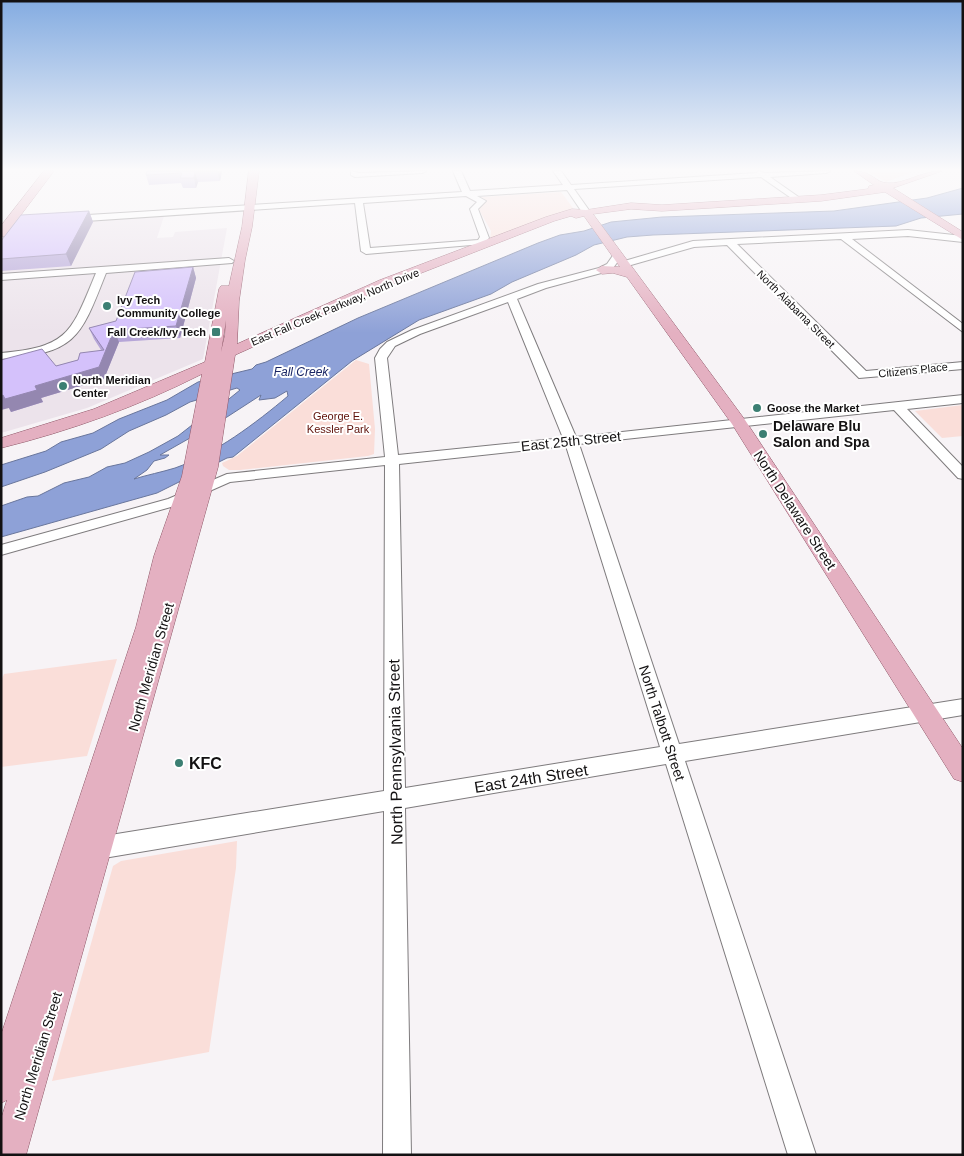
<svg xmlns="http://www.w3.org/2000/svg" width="964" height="1156" font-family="Helvetica,sans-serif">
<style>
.built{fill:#ece3eb}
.green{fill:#faded9}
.water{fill:#8ea1d7;stroke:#69769c;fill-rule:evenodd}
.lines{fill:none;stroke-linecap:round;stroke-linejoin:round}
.minor-casing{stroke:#7e7b7d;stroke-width:2}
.major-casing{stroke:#8f5768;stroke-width:1}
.minor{fill:#fff;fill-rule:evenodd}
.major{fill:#e4b0c1;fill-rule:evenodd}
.wall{fill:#b6a6d8}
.shaded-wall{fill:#9487b0}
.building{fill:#d4c1fb;stroke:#9487b0}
.poi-dot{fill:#3c7f73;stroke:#fff;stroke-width:2}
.labels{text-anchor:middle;stroke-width:4;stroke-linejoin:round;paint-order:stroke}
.far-poi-label{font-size:11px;font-weight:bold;fill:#131112;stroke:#fff;text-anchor:start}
.far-street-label{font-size:11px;fill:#131112;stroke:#fff}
.far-park-label{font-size:11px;fill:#5e1008;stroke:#fff}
.far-water-label{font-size:12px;font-style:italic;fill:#182463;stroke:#fff}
.poi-label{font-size:14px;font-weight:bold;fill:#131112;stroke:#fff;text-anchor:start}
.street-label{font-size:14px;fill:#131112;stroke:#fff}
.near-street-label{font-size:16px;fill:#131112;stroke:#fff}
.near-poi-label{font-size:16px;font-weight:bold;fill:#131112;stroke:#fff;text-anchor:start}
</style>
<rect width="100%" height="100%" fill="#f7f3f6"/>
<path class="built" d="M164,216L157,238L173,237L175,232L227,228L203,359L87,408L1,433V223L21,225Z"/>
<path class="green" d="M867,171H915L886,182Z
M561,192L573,208L490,240L491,231L478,208L487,201L481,197Z
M356,360L369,364L375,429L374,454L368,456L240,470H229L223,466L222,463L237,456Z
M963,405V436L942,438L915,411Z
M117,659L87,756L1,767V681L4,674Z
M237,841L236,868L209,1052L52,1081L113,866L121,861Z"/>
<path class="water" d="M963,188V214L921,218L896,226L653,235L627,237L594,245L576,255L512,282L491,294L419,320L352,361L233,457L227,458L157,493L1,537V506L27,497L38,496L64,483L89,477L107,467L125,463L149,452L178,436L201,418L219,407L240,390L237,388L190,402L166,415L129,431L101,449L45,472L1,487V465L46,451L61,442L93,433L119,419L167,400L198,382L252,369L256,365L266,362L358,318L538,243L560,235L584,231L611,222L662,217L834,211L927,198ZM287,391L288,396C256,423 215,454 175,468C162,472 147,475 134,479L147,470L154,461L165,458L169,455H160L227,417L261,395L259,400L275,398Z"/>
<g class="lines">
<defs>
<path id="minor" d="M351,171L359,173L426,171L422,173L355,177L351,175Z
M453,171H461L470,191L563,185L553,171H561L571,185L756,173L759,171L764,173L830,171L826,173L770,177L800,198L801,200L797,202L761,177L574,189L591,213L587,215H584L567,190L477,196L486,201L478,209L489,238L483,244L366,254L361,251L355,203L71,222L67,219L71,216L462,192ZM466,196L477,202L470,209L480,237L478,240L370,248L363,203Z
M908,230L963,236V242L908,236L852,239L963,324V332L841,239L737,244L866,371L963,362V369L859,378L727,245L694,247L624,267L619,264L621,262L693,241Z
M617,253L622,256L613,268L605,272L546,288L517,299L576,437L963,395V403L907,409L963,467V479L958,478L894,410L579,444L679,744L963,699V715L685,761L816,1155H788L666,764L405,808L411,1155H383L384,811L98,859L90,856L87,848L90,840L98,837L384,791L385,465L230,482L178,505L1,555V545L168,499L227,474L385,457L375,358L380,349L387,342L412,330L538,284L599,268L607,264L614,254ZM508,302L563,438L398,455L387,358L395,346L420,334ZM566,446L660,747L405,788L399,464Z
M229,258L234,261L232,263L106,273C80,339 76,353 1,359V353C69,347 71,333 96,273L1,280V274Z"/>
<path id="major" d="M44,171H54L5,236L1,237V226Z
M249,171H259L252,227L245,260L239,301L237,344L380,280L546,217L572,209L586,210L631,203L662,205L821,195L868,189L869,186L874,185L854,171C872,171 876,183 887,183C903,185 921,171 942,171L893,188L963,232V240L885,192L821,201L662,211L631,209L593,214L745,420L963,749V782L954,779L732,424L627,277L613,273L602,274L596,270L602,266L620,267L584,216L576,218L571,216L554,221L388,286L235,355L218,467L26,1155H1V1119L7,1100L1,1103V1035L136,627L154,556L182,476L202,374C139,406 70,431 1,448V438L94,409L205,362L219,289L221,286H229L242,227ZM226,320L225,335L221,352Z"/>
</defs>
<use href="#minor" class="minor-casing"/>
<use href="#major" class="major-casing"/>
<use href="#minor" class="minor"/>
<use href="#major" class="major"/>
</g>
<path class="wall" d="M147,171H222L220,181L198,182L196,188H183L181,183L149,185L146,175Z
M89,211L93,222L71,266L1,271V241Z
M193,267L196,278L180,338L119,342L104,379L41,398L43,402L11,412L9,408L56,366L78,360L101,350L94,339L89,328L116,321Z"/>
<path class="shaded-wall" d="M217,171H222L220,181Z
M195,172L198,182L196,188L194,178Z
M89,211L93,222L71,266L66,254Z
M193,267L196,278L180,338L176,326Z
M114,330L119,342L104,379L41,398L43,402L11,412L9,408L1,410V396L99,367Z"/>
<path class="building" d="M147,171H217L195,172L194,178H180L182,173L146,175Z
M89,211L66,254L1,259V241L21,215Z
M193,267L176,326L114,330L99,367L35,386L37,390L5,399L3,395L1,396V360L42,349L56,366L78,360L80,353L104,350L89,328L116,321L135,272Z"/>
<linearGradient id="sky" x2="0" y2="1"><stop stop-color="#84ace1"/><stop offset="0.51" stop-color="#fbfafb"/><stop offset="1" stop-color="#fbfafb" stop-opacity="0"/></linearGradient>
<rect width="964" height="333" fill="url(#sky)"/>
<g class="poi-dot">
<circle cx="107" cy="306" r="5"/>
<rect x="211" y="327" width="10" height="10" rx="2.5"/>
<circle cx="63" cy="386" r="5"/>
<circle cx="757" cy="408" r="5"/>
<circle cx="763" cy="434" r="5"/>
<circle cx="179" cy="763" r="5"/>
</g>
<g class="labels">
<g class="far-poi-label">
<text x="117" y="304">Ivy Tech<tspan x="117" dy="13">Community College</tspan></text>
<text x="206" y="336" text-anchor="end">Fall Creek/Ivy Tech</text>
<text x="73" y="384">North Meridian<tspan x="73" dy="13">Center</tspan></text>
<text x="767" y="412">Goose the Market</text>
</g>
<g class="far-street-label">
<text transform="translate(335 307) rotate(-23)" y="4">East Fall Creek Parkway, North Drive</text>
<text transform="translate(796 309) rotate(45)" y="4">North Alabama Street</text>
<text transform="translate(913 370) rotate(-6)" y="4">Citizens Place</text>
</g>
<g class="far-park-label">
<text x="338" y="420">George E.<tspan x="338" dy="13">Kessler Park</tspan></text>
</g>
<g class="far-water-label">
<text x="301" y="376">Fall Creek</text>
</g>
<g class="poi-label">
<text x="773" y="431">Delaware Blu<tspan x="773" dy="16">Salon and Spa</tspan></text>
</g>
<g class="street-label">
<text transform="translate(571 441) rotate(-6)" y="5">East 25th Street</text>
<text transform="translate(795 510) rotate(57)" y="5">North Delaware Street</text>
<text transform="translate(151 667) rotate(-74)" y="5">North Meridian Street</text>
<text transform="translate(662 723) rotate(72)" y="5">North Talbott Street</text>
<text transform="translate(38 1056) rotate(-73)" y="5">North Meridian Street</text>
</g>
<g class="near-street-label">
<text transform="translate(395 752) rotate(-91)" y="6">North Pennsylvania Street</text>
<text transform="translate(531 778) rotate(-9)" y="6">East 24th Street</text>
</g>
<g class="near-poi-label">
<text x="189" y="769">KFC</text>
</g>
</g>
<rect width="964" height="1156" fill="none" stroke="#131112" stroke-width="5"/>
</svg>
